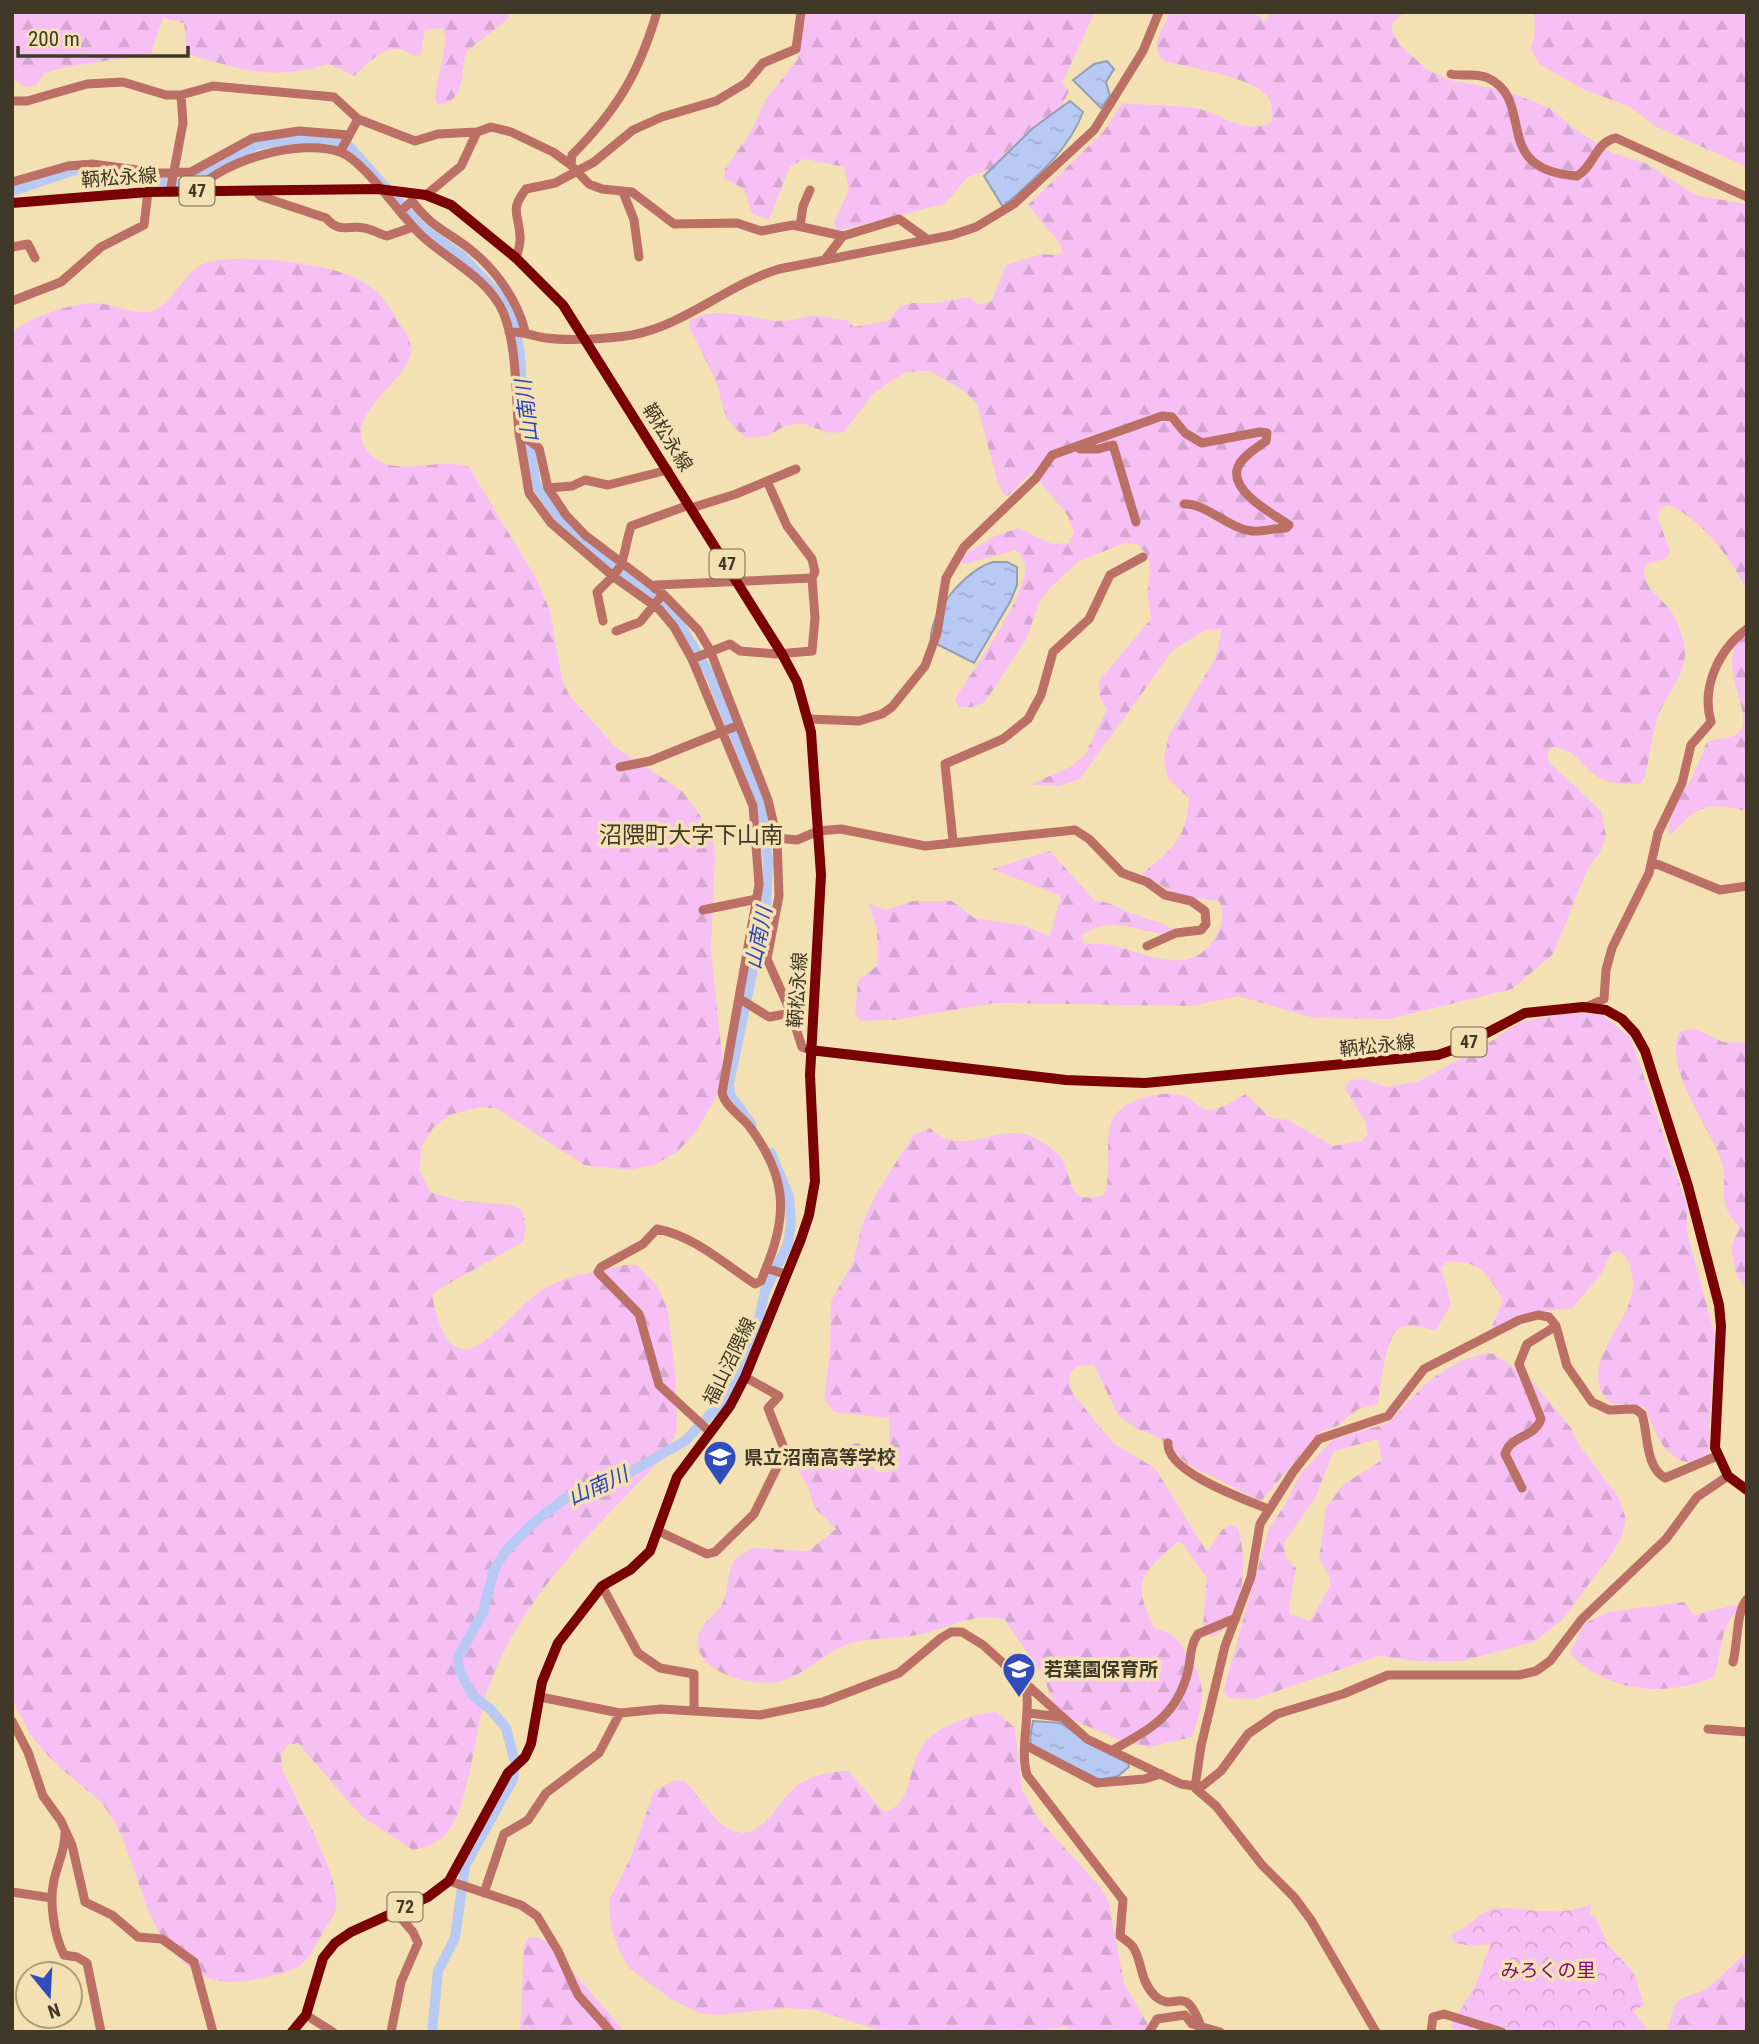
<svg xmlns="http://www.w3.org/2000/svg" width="1759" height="2044" font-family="'Roboto Condensed','Noto Sans JP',sans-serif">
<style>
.forest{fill:url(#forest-firs);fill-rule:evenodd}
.park{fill:url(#park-crowns)}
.water{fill:url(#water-ripples);stroke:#949eb6;stroke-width:2}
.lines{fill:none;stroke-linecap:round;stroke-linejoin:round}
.river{stroke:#b8c9f3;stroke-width:10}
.minor{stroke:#bb6f65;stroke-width:9}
.major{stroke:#7a0104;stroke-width:10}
.labels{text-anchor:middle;stroke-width:7;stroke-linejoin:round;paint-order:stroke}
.shield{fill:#f4e1b3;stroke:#776b51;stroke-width:2}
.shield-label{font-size:18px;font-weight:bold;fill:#413927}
.street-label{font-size:19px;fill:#413927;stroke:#f4e1b3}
.poi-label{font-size:19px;font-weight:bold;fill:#413927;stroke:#f4e1b3;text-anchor:start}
.park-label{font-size:19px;fill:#7d057d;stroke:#f4e1b3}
.water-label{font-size:21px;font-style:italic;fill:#2b44bb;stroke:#f4e1b3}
.quarter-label{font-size:23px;fill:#413927;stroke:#f4e1b3}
</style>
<defs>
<pattern id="forest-firs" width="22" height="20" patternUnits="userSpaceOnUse" patternTransform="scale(1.75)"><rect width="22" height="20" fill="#f7c0f4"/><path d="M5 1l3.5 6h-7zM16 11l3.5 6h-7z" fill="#d5a6d1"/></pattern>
<pattern id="park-crowns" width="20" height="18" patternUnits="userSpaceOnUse" patternTransform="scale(1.75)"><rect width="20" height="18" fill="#f7c0f4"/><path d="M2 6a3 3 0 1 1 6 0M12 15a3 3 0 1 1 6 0" fill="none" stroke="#d5a6d1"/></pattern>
<pattern id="water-ripples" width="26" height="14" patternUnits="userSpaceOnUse" patternTransform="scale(1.75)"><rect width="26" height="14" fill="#b8c9f3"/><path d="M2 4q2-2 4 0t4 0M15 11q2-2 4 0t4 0" fill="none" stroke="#9fadd0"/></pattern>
</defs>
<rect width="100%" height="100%" fill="#f4e1b3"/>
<path class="forest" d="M12,12H508L509,18L466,52C461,73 465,105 437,104L435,96L446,40L443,28L425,30L420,55C411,57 407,50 399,49C381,47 367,65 354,76L329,64C268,81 245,70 187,54L184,23L163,18L151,54L66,67L45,73L36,85L25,87L12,78Z
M804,12H1095L1062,83L1069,91L1059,111L1032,128L1001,157L994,168L968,177L944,204L837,231L834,223L849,189L844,167L805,159L790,166L769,220L752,214L744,189L724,178L725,169L752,130L765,100L798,59Z
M1170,12H1253L1264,20L1268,18V12H1406L1394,21L1391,29L1399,44L1426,69L1450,80L1507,91L1550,108L1572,127L1610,152L1645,163L1696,195L1745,204L1747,592C1735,562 1699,516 1668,505L1660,509L1658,518L1670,551L1666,559L1649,563L1644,569C1644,587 1655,593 1666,605C1675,614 1681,631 1684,644C1690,674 1665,693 1657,719C1652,738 1649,758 1645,777L1640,784C1625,785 1607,784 1595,775C1581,765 1572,747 1552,747L1547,753L1549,762L1601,811L1606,836L1600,853L1588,868L1553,954L1512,989L1390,1019L1314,1018L1238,996L1192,1006L994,1003L896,1020L859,1021L855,1013L858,981L878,965L877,930L869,904L886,910L913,901H952L974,918L1022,925L1050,936L1061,896L992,869L1050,851L1095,901C1109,902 1113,905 1126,911C1141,919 1157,919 1172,929V934C1135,935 1120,912 1081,935L1084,944C1093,944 1102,943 1111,945C1149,954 1194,981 1218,932C1223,921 1224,911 1219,901L1179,896L1142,874C1173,848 1186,840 1189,798L1168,779L1164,758L1169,735L1215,659L1222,629L1205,630L1173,650L1080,779L1059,786L1029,785L1070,767L1085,755L1107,709L1100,698L1099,681L1151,619C1150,609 1147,599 1148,590C1150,568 1154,560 1137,544L1125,543L1079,561L1050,588L1039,603L1026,640L985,702L973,707H959L955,700L957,696C974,669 1025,598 1025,569C1025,561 1021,555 1016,550L965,564L961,563L964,555L995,536L1018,528L1052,544L1069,543L1074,532L1068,516L1032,472L1008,496L1004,495L998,483L977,405L966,392L929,371L907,372L891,381L873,394L844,432L830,433L801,423L783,427L768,436L746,438L727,420L715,379L689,326L690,321C716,303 753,321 782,321C794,321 808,314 820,316C830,317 837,320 847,320L854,327L888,321L900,307L912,303H936L969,297L979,305L991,302L1006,265L1041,254L1055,255L1062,253L1060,244L1028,205L1104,131L1122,103C1146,105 1171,105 1194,108C1224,113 1241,136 1272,122C1272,112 1273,104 1267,96C1251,76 1189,68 1164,61C1148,49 1163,28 1170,12Z
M1534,12H1747V167L1657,127L1628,106L1585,90L1539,64L1531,49L1535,32Z
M272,260C307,264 351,268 378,293C386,301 393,313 399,323C408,334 415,347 408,362C394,389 338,423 371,455C396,479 440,456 469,467L537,580L550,611L562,679L569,695L614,746L682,791L712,832L715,855L711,950L723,1065L717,1095L695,1133L677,1152L654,1165L629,1170L584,1165L498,1109L480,1107L449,1115L433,1128L422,1145L419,1170L430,1192L461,1201L512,1205L522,1210L526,1226L523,1242L441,1288L432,1295C454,1405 500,1318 542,1290C565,1275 599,1272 624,1265H637L657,1286L668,1311L675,1371L677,1428L668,1452C599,1526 520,1594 487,1692C475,1726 469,1810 446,1834C437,1844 425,1847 413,1850L361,1816L298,1743L287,1745L281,1755L282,1769C295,1797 342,1880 336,1907C334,1917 325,1927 321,1936C306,1964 302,1969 271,1976C242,1982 221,1988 195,1971C138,1933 142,1861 107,1810C100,1799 86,1790 76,1781C42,1752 30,1740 12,1698V334C23,318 74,303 94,303C111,303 130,314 147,312C172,309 182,273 203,264C222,256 252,260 272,260Z
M1747,636V811C1703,801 1700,806 1669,836L1668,815L1692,778L1707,742C1717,737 1729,740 1738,733C1757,716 1718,674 1738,640Z
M1572,1012L1602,1015L1631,1038L1687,1206V1232L1715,1336L1708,1456C1703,1458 1696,1462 1691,1462C1665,1463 1652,1426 1645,1407L1610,1403C1570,1362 1642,1321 1632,1274C1630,1264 1628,1258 1620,1251L1611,1253L1602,1273L1572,1308L1534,1312L1490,1331L1503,1300C1488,1275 1480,1259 1447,1262L1441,1268L1451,1304L1436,1330C1426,1329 1406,1322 1398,1329C1385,1340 1380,1387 1378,1404L1358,1409L1337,1426L1320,1432L1261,1501L1187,1464L1158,1437L1137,1429L1118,1415L1094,1365L1077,1366L1071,1372L1069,1381L1073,1394L1114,1444L1155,1468L1207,1552L1222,1530L1230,1525L1238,1528C1248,1557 1245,1625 1211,1637L1203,1627L1207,1578L1181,1542H1177C1141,1576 1131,1579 1154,1628C1169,1631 1176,1637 1184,1649C1208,1682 1205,1699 1192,1737L1149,1747L1121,1741L1073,1720L1054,1704L1043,1676L1005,1620C977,1610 945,1630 917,1635C893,1640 867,1636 843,1646C821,1656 802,1677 777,1682C750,1687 688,1671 699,1633C702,1622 717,1614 722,1604C730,1590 726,1571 736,1558L752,1548L808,1551L836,1529L814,1507L808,1487L799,1472L802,1463C819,1453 842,1441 862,1444L868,1462L877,1471L886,1472L898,1466L890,1447L889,1418L834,1412L824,1399L830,1350L831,1301L853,1262L862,1225L876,1194L914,1134L930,1128C959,1159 996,1125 1028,1135C1039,1139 1058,1151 1063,1161C1074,1186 1069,1205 1104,1195C1113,1172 1103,1144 1112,1121C1121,1098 1163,1090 1184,1096C1194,1099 1201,1112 1212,1110C1223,1108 1236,1099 1246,1094L1269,1117L1288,1120L1333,1146L1361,1141L1368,1135L1365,1122L1346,1090L1345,1086L1351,1080L1363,1079L1387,1087L1419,1081L1482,1047L1521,1022Z
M1694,1028L1723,1042L1747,1043V1291L1736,1274L1731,1248L1739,1227C1712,1197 1732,1187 1720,1157C1707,1123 1664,1069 1679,1032Z
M1486,1353L1494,1354L1529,1378L1571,1428L1578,1443L1619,1498L1626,1519L1622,1536L1613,1552L1562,1620L1534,1642L1462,1661H1415L1379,1656L1254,1699L1228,1698L1223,1692L1269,1528L1285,1505L1301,1473L1332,1440L1388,1423L1427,1382L1460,1361ZM1378,1439L1382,1460L1343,1485L1326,1508L1319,1559L1330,1578V1586L1310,1621L1290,1614L1289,1606L1296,1568L1286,1559L1284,1543L1316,1496L1334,1451Z
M1684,1602L1694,1615L1734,1605L1740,1609C1719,1624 1722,1655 1714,1677C1667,1697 1609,1693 1572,1656L1570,1652L1585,1623L1608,1612Z
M996,1712L1015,1728L1022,1790L1041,1822L1101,1888L1109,1903L1124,1983L1152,2032H1071L1066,2027L1032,2032H884L816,2010L787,2008L717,2015L699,2013L671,1999L630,1969L619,1951L611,1926L609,1900L630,1859L654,1791L676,1780L685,1781C696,1793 715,1822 729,1829C758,1846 776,1805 792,1790C804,1777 831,1771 848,1771L884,1812C916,1804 906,1762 926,1741C942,1724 974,1714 996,1712Z
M537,1937L547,1942L625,2032H520L524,1946L529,1938Z
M1747,1952V2032H1667L1674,2006L1680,1999L1707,1989Z"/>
<path class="park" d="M1592,1903L1589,1915L1596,1917L1608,1945L1634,1973L1644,2005L1633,2011L1650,2032H1454L1451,2024L1474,1988L1491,1944L1471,1946L1454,1943L1451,1934C1470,1929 1479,1909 1499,1908C1528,1908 1566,1918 1592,1903Z"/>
<path class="water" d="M1107,61L1114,69L1106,82L1110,96L1101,108L1073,80L1094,64Z
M1070,101L1083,112C1068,152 1034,179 1003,207L984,176L1033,128Z
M993,562H1007L1017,567V585L1011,600L974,663L931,641C928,613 967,569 993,562Z
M1033,1721L1061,1723L1087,1742L1128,1763L1129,1767L1118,1776L1100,1780C1090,1774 1033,1749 1031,1744C1029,1738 1032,1728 1033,1721Z"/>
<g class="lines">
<path class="river" d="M12,191L75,170L103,171L178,184L203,176L256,145L292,139H326L348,145L420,226L463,257L502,298L515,327L520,355L524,414L536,485L560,520L611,567L670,611L682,628L710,675L760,799L768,862L766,907L729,1084L730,1095L752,1125
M432,2032L438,1971L455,1938L465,1866L513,1779L515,1763L506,1728L490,1709L473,1696L459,1670L458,1658L483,1612L494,1570L505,1552L532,1524L567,1497L627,1474L685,1441L724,1400L756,1332L765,1291L788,1244L791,1223L789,1197L771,1153"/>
<path class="minor" d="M1451,74C1463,77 1476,72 1488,78C1537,101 1489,170 1577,176C1594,167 1595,142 1616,138L1747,197
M12,101H27L87,84L123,82L166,95H181L213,86L334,97L358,119L415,141L438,134L477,132L491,127L511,132L553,152L571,165L589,184L602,189L632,192L674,224L737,223L761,231L793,225L843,236L899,219L928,240
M340,152L358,119
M571,165L572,155C617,110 639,73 657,12
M12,182L68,166L92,164L160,173L191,172L253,138L299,131L349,135
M197,191C221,160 302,138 340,152C365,161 400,216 422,236C448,260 488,278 503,312C518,348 515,395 519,433L539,448L548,488L566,515L585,535L663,594L698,630L710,650L768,800L777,838L779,896L767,959L791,1013L802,1047L810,1050
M256,191L260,196L326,218C341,235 349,224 364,228C372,229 379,234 387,236L413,227
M170,192L183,123L181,95
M623,192L634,220L639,257
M426,195L461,166L477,132
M400,212L412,201C432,228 447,231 471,250C496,270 517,300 525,331
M800,226L803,206L810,190
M12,247L28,244L35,258
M516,258C518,251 521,243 520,236C519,213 509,211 526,189L555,183L594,162L633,130L662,117L716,101L746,83L763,63L796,49L801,12
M826,258L843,236
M12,301L61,282L101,247L144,225L148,192
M509,332C524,331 531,336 546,338C570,341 607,339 632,335C685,325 727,285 779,269L952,235L976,227L1014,204L1094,130L1143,51L1159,12
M519,433L529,493L551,523L614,577L659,609L674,627L692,659L753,806L759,885L722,1093C725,1106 741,1116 749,1126C786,1175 789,1213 766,1268
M1080,449H1098L1113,445L1136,522
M548,488L572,486L585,480L608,485L668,470
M691,508L736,494L796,469
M655,589L656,585L812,578
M603,621L597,592C630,560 619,567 631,526L689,505
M616,631L640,622L663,594
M692,659L730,644L740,651L777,654L812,651L815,618L812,578L815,572L812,559L787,526L767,481
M808,719L859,721L882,714L892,707L925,666L937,633L946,578L964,547L1036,478L1052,455L1162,416L1172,417L1185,433L1202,443L1260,432L1267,433L1266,441C1257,448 1242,456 1238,467C1228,491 1275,515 1289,525L1286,528C1275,528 1262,532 1252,531C1229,529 1204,502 1184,504
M620,767L650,761L739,725
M777,838L797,840L818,831L841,829L925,846L1075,830L1089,839L1122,873L1147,882L1165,895L1191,901L1205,911L1206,924L1201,930L1176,933L1147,946
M953,841L945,764L1003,739L1028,719L1041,695L1053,652L1089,619L1110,575L1143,557
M1652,862L1720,890L1747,886
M703,910L757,899
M740,999L769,1017L791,1013
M1586,1007L1604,999L1606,970L1612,948L1649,873L1658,833L1682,783L1691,745L1711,722C1701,688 1718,650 1747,629
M710,1432L659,1385L639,1314L598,1272L601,1267L643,1244L657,1229C694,1236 723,1263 755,1284L761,1281L766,1268L785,1274
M1168,1443C1166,1472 1244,1499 1268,1509
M1522,1488L1505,1454C1510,1435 1535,1438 1541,1419L1519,1364L1527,1344L1556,1326
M658,1531L707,1554L715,1552L754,1514L785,1451L768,1408L779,1396L745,1377
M602,1586L638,1653L660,1668L694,1674V1711
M1733,1662C1738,1644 1736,1611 1747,1599
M1031,1688L1027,1695C1029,1721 1020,1751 1027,1775L1123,1900L1120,1936C1124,1939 1130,1943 1133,1947C1143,1962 1139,1980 1155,1996C1175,2014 1184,1981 1200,2024
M540,1697L620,1713L661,1709L760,1715L823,1702L899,1673L941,1638L951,1632H962L983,1645L1087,1739L1181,1784L1201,1787L1221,1771L1248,1734L1277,1714L1343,1694L1388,1675H1519L1536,1671L1550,1661L1582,1619L1666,1539L1697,1497L1728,1476
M1029,1713L1059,1717
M12,1721L28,1752L43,1796L61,1821L72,1845L85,1902L112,1915L138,1937L162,1939L194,1962L213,2032
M1708,1729L1747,1732
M1027,1746L1097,1783L1144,1779L1161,1774
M1111,1751C1148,1730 1177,1717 1188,1671C1191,1658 1190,1645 1198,1634L1236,1618
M1195,1787L1201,1746L1225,1646L1251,1577L1260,1524L1293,1472L1319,1439L1388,1416L1424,1369L1519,1320L1538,1315L1549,1317L1556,1326L1567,1366L1592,1402L1609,1410L1635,1409L1642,1414C1648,1433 1645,1467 1665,1478L1717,1456
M1195,1788L1216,1806L1262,1865L1294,1897L1311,1920L1376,2032
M65,1833C65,1850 58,1863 54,1880C49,1902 54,1935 64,1955L77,1957L87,1963L101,2032
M449,1881L521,1905L537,1916L558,1951L578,1995L611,2032
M12,1892L52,1898
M484,1893L504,1834L528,1820L546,1793L599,1753L620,1713
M306,2015L333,2032
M391,2032L401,1982L418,1943L413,1932L395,1911
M1149,2032L1157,2019L1185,2015L1192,2024L1220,2032
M1431,2032L1433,2017L1444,2014L1502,2032"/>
<path class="major" d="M12,203L148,192L378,189L426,195L451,205L516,258L563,305L782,654L797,682L811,732L821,875L810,1075L815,1181L809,1215L801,1239L745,1377L730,1406L677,1477L650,1551L630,1570L602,1586L558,1643L542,1682L531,1744L525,1757L508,1773L449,1881L428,1897L351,1932L335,1943L323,1958L306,2015L292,2032
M810,1050L1066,1080L1145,1083L1438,1055L1458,1048L1525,1013L1583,1007L1606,1010L1622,1019L1635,1033L1645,1051L1688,1186L1719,1305L1721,1326L1715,1448L1728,1476L1747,1490"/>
</g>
<defs>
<symbol id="school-pin" viewBox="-11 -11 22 30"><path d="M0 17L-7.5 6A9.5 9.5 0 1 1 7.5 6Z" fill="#314cbd" stroke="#f4e1b3"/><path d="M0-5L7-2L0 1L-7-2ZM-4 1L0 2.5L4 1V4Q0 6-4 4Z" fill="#fff"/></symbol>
</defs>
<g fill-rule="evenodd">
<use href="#school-pin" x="701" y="1438" width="38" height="52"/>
<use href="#school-pin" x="1000" y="1650" width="38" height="52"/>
</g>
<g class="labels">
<g class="shield">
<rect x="179.5" y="176.5" width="35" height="29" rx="5"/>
<rect x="709.5" y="549.5" width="35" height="29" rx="5"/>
<rect x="1451.5" y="1027.5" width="35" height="29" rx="5"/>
<rect x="387.5" y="1892.5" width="35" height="29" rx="5"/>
</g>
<g class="shield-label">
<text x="197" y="197">47</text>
<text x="727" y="570">47</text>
<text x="1469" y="1048">47</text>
<text x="405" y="1913">72</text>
</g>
<g class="street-label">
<text transform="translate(119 177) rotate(-4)" y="7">鞆松永線</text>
<text transform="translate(668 437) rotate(58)" y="7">鞆松永線</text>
<text transform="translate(797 990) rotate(-86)" y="7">鞆松永線</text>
<text transform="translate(1377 1045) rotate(-6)" y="7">鞆松永線</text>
<text transform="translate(729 1361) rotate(-64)" y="7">福山沼隈線</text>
</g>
<g class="poi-label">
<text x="744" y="1464">県立沼南高等学校</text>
<text x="1044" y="1676">若葉園保育所</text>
</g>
<g class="park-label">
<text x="1548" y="1977">みろくの里</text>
</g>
<g class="water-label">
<text transform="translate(527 411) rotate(-97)" y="7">山南川</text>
<text transform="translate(759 938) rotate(-79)" y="7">山南川</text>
<text transform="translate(598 1486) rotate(-24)" y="7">山南川</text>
</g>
<g class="quarter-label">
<text x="691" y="843">沼隈町大字下山南</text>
</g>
</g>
<rect width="1759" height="2044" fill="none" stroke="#413927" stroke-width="28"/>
<g transform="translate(49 1995) rotate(162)"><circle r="33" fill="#f4e1b3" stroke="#ac9e7b" stroke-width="2"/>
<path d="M0-5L12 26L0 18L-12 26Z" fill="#314cbd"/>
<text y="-10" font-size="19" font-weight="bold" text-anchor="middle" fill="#413927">N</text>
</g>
<path d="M18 46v10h170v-10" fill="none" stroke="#413927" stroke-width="3.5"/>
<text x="28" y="46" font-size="21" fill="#413927" stroke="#f4e1b3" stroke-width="5" paint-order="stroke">200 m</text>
</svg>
